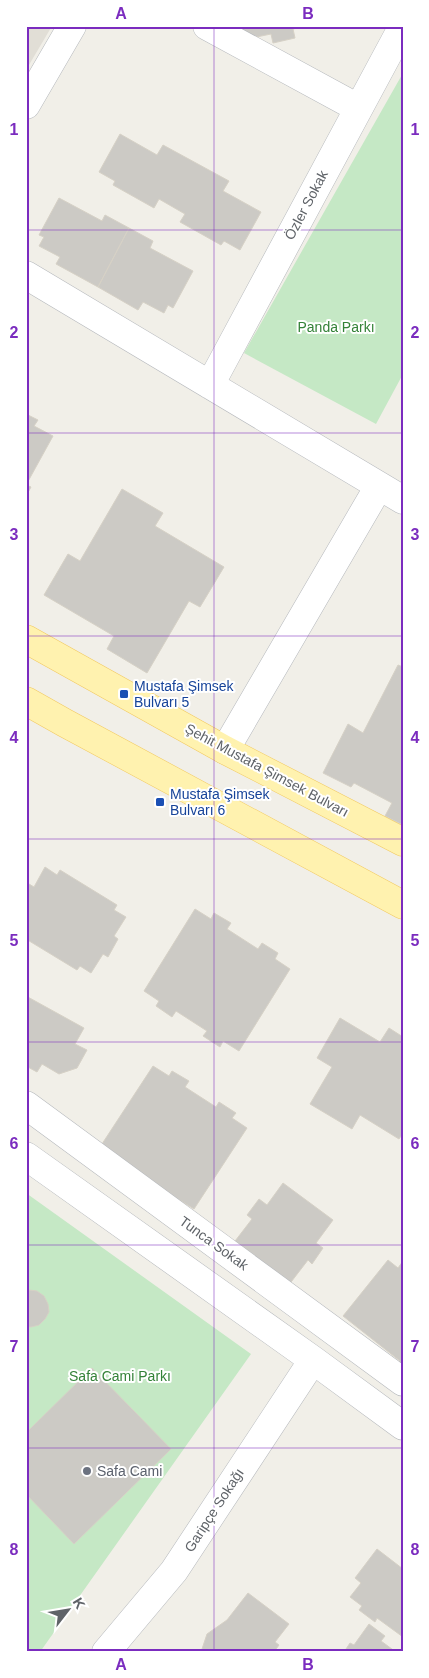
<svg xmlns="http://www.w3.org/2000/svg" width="429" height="1678" font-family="Helvetica,sans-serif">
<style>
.education{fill:#e1ded6}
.green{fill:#c5e8c5}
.building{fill:#cccac5;stroke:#d6d1c6}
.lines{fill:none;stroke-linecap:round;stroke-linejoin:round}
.minor-casing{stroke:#b5b8bc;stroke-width:29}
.primary-casing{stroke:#f2c960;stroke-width:29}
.minor{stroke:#fff;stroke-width:28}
.primary{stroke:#fff2af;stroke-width:28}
.grid{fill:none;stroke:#7b2cbf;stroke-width:1;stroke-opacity:0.55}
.transit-dot{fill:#1a4fb4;stroke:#fff;stroke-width:2}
.worship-dot{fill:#6b7280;stroke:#fff;stroke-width:2}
.labels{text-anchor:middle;stroke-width:4;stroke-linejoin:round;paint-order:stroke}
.street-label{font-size:14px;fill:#5f6368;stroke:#fff}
.park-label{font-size:14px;fill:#348238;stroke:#fff}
.transit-label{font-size:14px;fill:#164399;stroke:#fff;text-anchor:start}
.worship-label{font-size:14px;fill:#5b616d;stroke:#fff;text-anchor:start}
.neatline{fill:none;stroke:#7b2cbf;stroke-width:2}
.grid-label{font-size:16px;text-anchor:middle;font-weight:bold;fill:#7b2cbf}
</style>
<rect width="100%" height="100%" fill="#f1efe8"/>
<path class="education" d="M26,26H52L26,70Z"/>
<path class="green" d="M403,73V374L376,424L244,353Z
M26,1193L251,1354L40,1652H26Z"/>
<path class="building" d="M239,26H305L293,29L295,38L273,43L271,34L242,40Z
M120,134L157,155L163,145L229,181L223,191L261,212L240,250L224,241L221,245L180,222L185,214L159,199L154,208L113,185L115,181L99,172Z
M59,198L102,221L105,215L129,228L98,287L56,264L60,257L39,246L44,237L39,235Z
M129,228L153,241L150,248L193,271L173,308L168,305L164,313L143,302L138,310L98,287Z
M26,414L38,420L34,426L53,436L26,485L31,487L26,496Z
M122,489L163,513L155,526L224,567L200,607L189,601L147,673L107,649L114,636L44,595L68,554L80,561Z
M398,665L403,667V825L385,816L392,803L354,783L351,787L323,773L348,724L363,733Z
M45,867L57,875L60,870L117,905L114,910L126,917L114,936L118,939L108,957L103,954L91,973L80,966L77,970L26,939V888L29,884L34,887Z
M195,909L211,919L214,913L231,923L227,929L258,949L262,943L278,953L275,959L290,969L239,1051L223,1041L220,1047L203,1036L207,1031L176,1011L172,1017L156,1006L159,1001L144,991Z
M26,996L84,1028L75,1044L87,1050L77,1068L59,1074L42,1064L37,1072L26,1066Z
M340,1018L380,1042L389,1028L403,1037V1133L399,1139L360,1115L352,1129L310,1104L332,1067L317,1058Z
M153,1066L169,1076L172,1071L189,1081L185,1087L216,1107L219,1102L236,1113L232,1118L247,1128L194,1209L178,1199L175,1205L100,1147Z
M283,1183L333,1220L316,1243L323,1248L312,1264L308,1260L288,1286L232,1245L252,1219L247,1215L259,1199L267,1205Z
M388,1260L398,1268L403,1261V1369L397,1365L400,1361L343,1316Z
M29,1290L37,1291L44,1296L48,1304L49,1312L45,1319L39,1325L31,1327H26V1291Z
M92,1368L171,1449L74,1544L26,1494V1433Z
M377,1549L403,1569V1637L377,1618L375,1622L359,1610L362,1606L350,1597L361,1583L355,1578Z
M248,1593L289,1624L275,1642L279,1645L274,1652H201L207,1634L227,1620Z
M369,1624L385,1636L381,1641L396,1652H344L350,1643L354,1645Z"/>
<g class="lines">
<defs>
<path id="minor" d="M207,26L358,108
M26,105L72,26
M26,275L403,500
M210,385L403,26
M225,750L379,486
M26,1105L403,1382
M26,1156L313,1360L403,1426
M106,1652L174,1571L313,1360"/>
<path id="primary" d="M26,639L225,750L403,842
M26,701L65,723L403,905"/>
</defs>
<use href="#minor" class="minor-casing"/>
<use href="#primary" class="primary-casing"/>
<use href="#minor" class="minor"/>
<use href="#primary" class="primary"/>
</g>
<path class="grid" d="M214,26V1652M26,230H403M26,433H403M26,636H403M26,839H403M26,1042H403M26,1245H403M26,1448H403"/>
<g class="transit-dot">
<rect x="119" y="689" width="10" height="10" rx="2.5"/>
<rect x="155" y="797" width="10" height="10" rx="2.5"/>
</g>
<circle class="worship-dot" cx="87" cy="1471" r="5"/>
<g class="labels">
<g class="street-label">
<text transform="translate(306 205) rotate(-62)" y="5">Özler Sokak</text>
<text transform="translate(267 770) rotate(28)" y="5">Şehit Mustafa Şimsek Bulvarı</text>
<text transform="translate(214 1243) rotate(36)" y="5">Tunca Sokak</text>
<text transform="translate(214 1510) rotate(-57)" y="5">Garipçe Sokağı</text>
</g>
<g class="park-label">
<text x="336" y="332">Panda Parkı</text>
<text x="120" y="1381">Safa Cami Parkı</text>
</g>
<g class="transit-label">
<text x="134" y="691">Mustafa Şimsek<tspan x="134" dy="16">Bulvarı 5</tspan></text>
<text x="170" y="799">Mustafa Şimsek<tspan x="170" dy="16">Bulvarı 6</tspan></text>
</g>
<g class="worship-label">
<text x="97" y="1476">Safa Cami</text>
</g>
</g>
<rect width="429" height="1678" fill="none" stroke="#ffffff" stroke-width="55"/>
<g transform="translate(68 1610) rotate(59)" stroke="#ffffff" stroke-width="4" paint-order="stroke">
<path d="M0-4L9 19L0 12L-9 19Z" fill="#5f6368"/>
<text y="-8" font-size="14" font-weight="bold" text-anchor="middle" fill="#5f6368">K</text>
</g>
<rect x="28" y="28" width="374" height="1622" class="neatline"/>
<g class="grid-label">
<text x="121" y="19">A</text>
<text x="308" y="19">B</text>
<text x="14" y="135">1</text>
<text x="415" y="135">1</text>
<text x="14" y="338">2</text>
<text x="415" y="338">2</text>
<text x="14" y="540">3</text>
<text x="415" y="540">3</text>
<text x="14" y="743">4</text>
<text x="415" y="743">4</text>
<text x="14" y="946">5</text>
<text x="415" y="946">5</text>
<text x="14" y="1149">6</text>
<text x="415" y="1149">6</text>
<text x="14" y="1352">7</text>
<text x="415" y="1352">7</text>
<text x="14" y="1555">8</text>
<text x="415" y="1555">8</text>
<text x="121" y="1670">A</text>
<text x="308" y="1670">B</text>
</g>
</svg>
